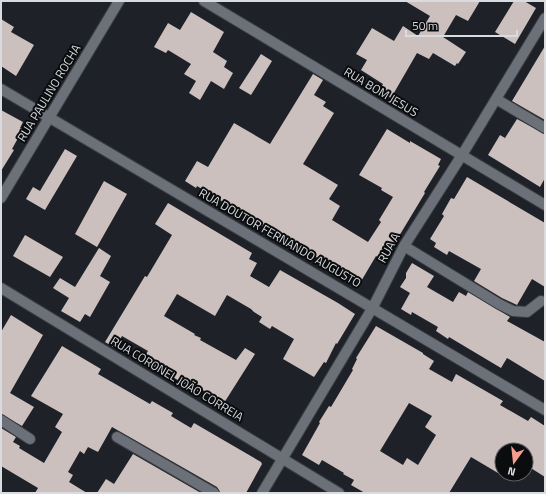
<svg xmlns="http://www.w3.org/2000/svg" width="546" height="494" font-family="'Titillium Web',sans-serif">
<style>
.building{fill:#ccc0be;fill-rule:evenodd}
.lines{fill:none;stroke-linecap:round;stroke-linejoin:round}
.street-casing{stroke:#3a3e42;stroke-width:12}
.street{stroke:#6c7078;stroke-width:10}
.labels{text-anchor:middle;stroke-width:4;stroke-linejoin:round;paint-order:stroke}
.street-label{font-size:12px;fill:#d8dbdf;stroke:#0a0c0e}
</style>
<rect width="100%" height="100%" fill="#1e2228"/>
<path class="building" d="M405,1H480L468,21L456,15L443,37L466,52L458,64L457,63L455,66L433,53L429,59L417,53L391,98L379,91L383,84L361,70L367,60L356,54L372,28L394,41L403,26L418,36L430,16Z
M514,1H524L536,8L515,44L495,32Z
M191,12L224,32L213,52L227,61L224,67L233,73L224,89L211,81L200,100L189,93L196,81L184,74L191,64L168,50L166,53L154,47L168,23L180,30Z
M1,19L14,27L11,32L34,45L16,76L1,66Z
M545,46V120L512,101Z
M261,54L272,61L251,95L239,88Z
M313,74L323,80L314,95L326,102L323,106L334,113L303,164L338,185L329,199L340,206L332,220L368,242L381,222L379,220L393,197L381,190L382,188L359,175L387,129L410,143V141L441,159L438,165L440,166L424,192L425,193L384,261L376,256L360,283L277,234L276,235L270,231L197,186L196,188L185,181L197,161L208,167L234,123L270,144Z
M1,110L23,122L20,128L23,129L12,149L14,150L1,171Z
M517,119L545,134V178L540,187L488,155L500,135L505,138Z
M65,149L77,156L45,210L26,199L33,187L40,191Z
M467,177L545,223V287L532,279L517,305L502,298L474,281L481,269L449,251L447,255L434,247L436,243L430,239L444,216L442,214L451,198L454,199Z
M104,181L127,194L97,247L75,234Z
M168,203L252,253L249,259L257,263L250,276L269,287L280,270L338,303L355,314L337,344L336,343L326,363L324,362L314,377L283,359L294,339L272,326L270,329L259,322L262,317L254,312L251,309L227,295L215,316L177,294L164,316L195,334L194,335L201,338L200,340L236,360L245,348L255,354L224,403L201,389L199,392L153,366L157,361L146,354L148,351L122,336L115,348L105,342L145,276L147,277L172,235L155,224Z
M25,235L63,257L50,277L13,256Z
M99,248L111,256L100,276L110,282L90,317L85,314L80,322L61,311L69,298L53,288L60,278L75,287Z
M412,263L434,276L427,287L453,302L459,292L466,296L468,292L510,317L507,321L545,342V381L507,358L501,368L449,337L448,339L436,331L438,327L412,312L411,315L401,309L410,293L400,287L406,278V273Z
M11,315L43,335L10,393L34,407L22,426L1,414V332Z
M376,326L423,353V354L434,361L429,369L452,382L456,374L503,401L500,405L528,421L531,417L545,426V477L526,465V450H502V466L498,473L471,457L449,493H365L351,485L354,480L343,474L344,473L322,460L319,465L302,455L320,423L319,422L329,406L331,407L353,370L352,369L357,359L356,358ZM409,403L432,416L425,427L436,435L418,465L407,458L403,465L380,451Z
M62,346L101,369L98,374L150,404L152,401L173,413L171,416L191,428L194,423L261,462L262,464L246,493H220L217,487L112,427L98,452L88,447L84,454L80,451L68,472L73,475L69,482L87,493H35L38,488L1,466V428L16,437L13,442L20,446L19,448L44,463L62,432L55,427L63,414L31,396Z
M133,454L201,493H97L106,479L114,484Z"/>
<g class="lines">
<defs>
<path id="street" d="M204,1L545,205
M1,89L545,410
M496,99L545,128
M1,198L119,1
M404,246L499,304L513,311L527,312L541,301
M1,288L339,493
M1,420L30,439
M117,437L214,493
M262,493L373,307L404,246L462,155L545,18"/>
</defs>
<use href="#street" class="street-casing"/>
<use href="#street" class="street"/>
</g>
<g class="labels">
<g class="street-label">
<text transform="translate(381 92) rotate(31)" y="4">RUA BOM JESUS</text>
<text transform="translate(49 93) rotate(-59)" y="4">RUA PAULINO ROCHA</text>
<text transform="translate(280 238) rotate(30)" y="4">RUA DOUTOR FERNANDO AUGUSTO</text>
<text transform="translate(389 248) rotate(-61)" y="4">RUA A</text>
<text transform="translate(177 379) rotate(31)" y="4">RUA CORONEL JOÃO CORREIA</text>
</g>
</g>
<rect width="546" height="494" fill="none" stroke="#d8dbdf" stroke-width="4"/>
<g transform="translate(514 462) rotate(195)"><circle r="19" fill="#0a0c0e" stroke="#5c5f62"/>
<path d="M0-3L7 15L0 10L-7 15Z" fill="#f59d8e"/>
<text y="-6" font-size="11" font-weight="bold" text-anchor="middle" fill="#d8dbdf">N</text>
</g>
<path d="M406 30v6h111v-6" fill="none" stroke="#d8dbdf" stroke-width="2"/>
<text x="412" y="30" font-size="12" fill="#d8dbdf" stroke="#0a0c0e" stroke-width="3" paint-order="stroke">50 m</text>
</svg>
